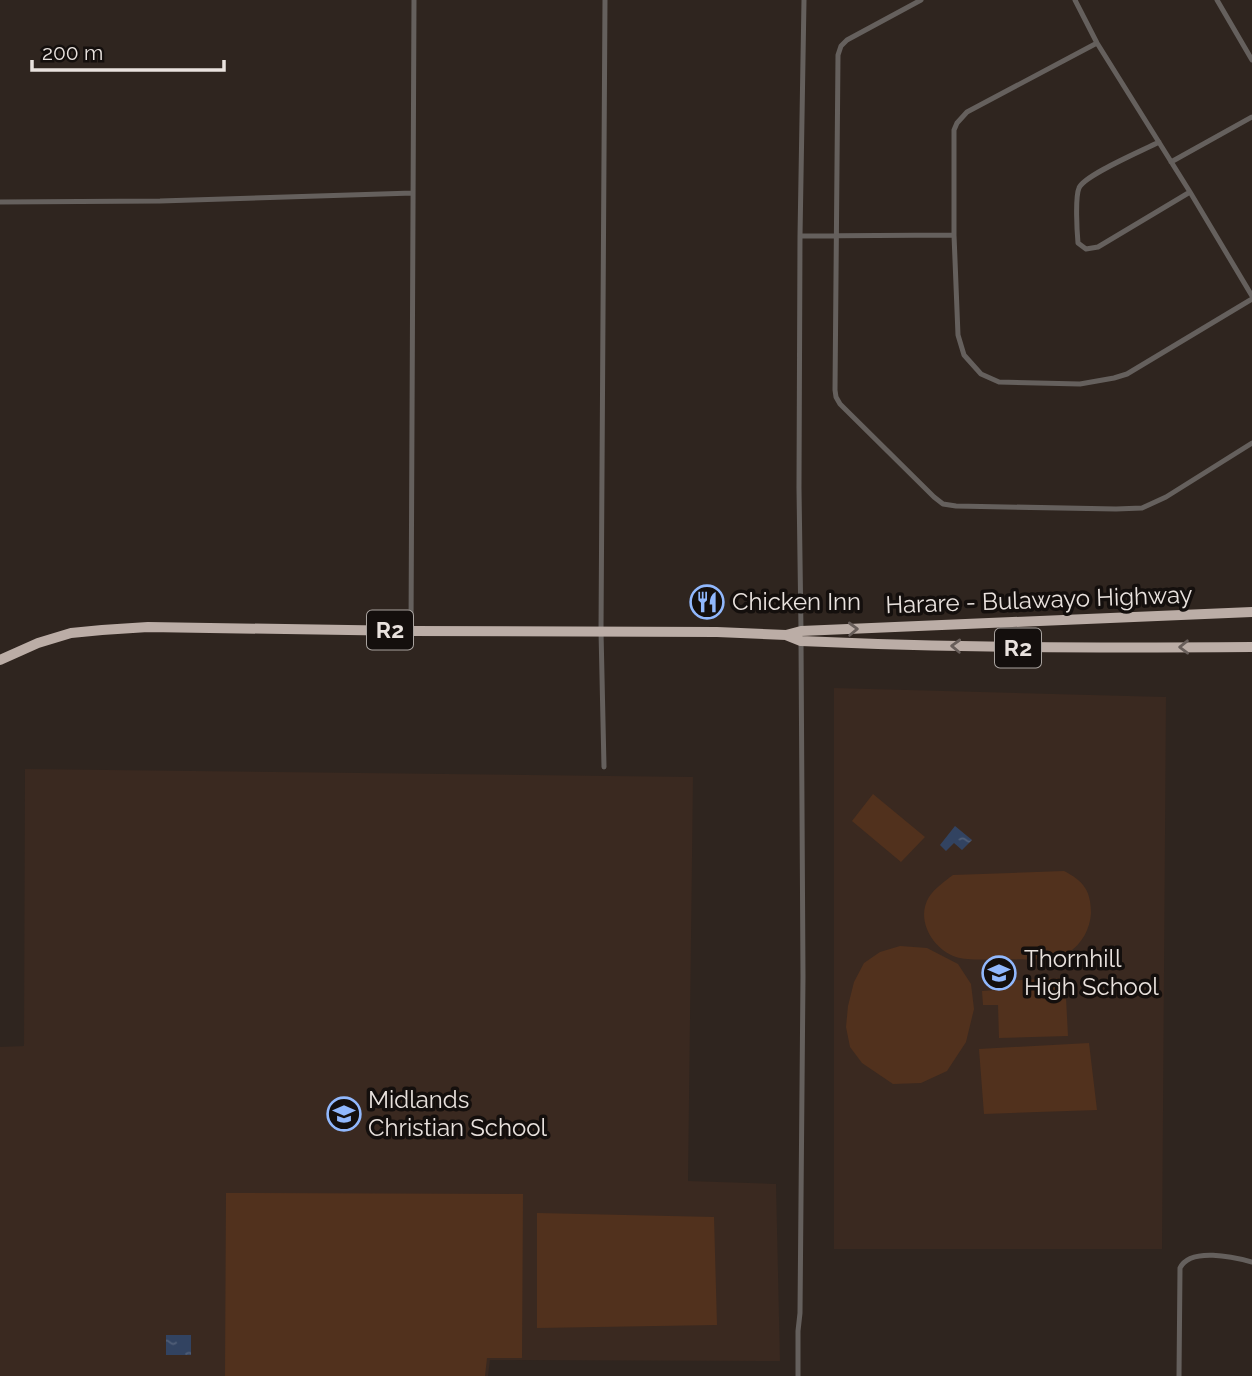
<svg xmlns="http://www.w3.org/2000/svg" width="1252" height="1376" font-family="Raleway,sans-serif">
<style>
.built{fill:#3a2920}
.park{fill:#51311d}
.water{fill:url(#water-ripples)}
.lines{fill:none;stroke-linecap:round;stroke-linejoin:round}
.street{stroke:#65605d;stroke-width:5}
.highway{stroke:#bbada6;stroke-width:10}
.oneway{stroke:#685e5a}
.labels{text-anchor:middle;stroke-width:7;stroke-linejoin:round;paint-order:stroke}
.shield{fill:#140f0d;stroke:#a9a39f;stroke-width:2}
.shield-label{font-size:23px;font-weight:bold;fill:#e9e2de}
.street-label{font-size:24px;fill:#e9e2de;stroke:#140f0d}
.poi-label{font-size:24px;fill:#e9e2de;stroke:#140f0d;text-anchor:start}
</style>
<defs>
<pattern id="water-ripples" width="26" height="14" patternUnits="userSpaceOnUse" patternTransform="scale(1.75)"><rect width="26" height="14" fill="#324361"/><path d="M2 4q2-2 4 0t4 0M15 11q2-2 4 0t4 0" fill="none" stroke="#505e77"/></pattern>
</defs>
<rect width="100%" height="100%" fill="#2f251f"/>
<path class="built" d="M834,688L1166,697L1162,1249H834Z
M25,769L693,777L688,1181L776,1184L780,1361L490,1360L488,1376H0V1047L24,1046Z"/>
<path class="park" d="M873,794L925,837L901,862L852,821Z
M1064,871C1083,881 1091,890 1091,913C1090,929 1082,944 1068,953C1056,961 1025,960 1010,959C996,959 968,961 956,957C933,949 915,920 929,897C935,888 945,881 953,875Z
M900,946L927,948L958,964L971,984L974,1009L966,1042L947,1071L921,1083L893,1084L862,1063L850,1047L846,1027L848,1006L854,982L864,963L880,952Z
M1065,978L1068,1036L999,1038L998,1005H983L982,991L997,990V981Z
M1089,1043L1097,1110L984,1114L979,1049Z
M226,1193L523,1194L522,1358H487L485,1376H225Z
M537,1213L714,1217L717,1325L537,1328Z"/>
<path class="water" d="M955,826L972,840L962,850L954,843L946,851L940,845Z
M166,1335H191V1355H166Z"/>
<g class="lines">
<path class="street" d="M921,0L847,40L841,46L838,55L835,390L836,397L840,404L934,497L943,504L956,506L1116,509L1142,508L1166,497L1252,443
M1075,0L1097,43L1190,192L1252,296
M1217,0L1252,60
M1097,43L967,112L957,123L954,130V235L958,335L964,355L981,374L999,382L1080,384L1114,378L1127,374L1252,299
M1159,142C1144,150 1084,175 1079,188C1075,197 1077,232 1078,243L1086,249L1098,247L1190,192
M1171,162L1252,117
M0,202L160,201L413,193
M800,236L954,235
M801,630L799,488L800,236L804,0
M411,631L414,0
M604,767L601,631L605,0
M798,1376V1331L800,1313L803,976L801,640
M1179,1376L1180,1268C1190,1247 1234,1257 1252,1262"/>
<path class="highway" d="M786,635L801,641C951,648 1101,648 1252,647
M0,660L38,643L71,633L102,630L148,627L411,631L717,632L786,635L801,631L1252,612"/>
</g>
<defs><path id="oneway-chevron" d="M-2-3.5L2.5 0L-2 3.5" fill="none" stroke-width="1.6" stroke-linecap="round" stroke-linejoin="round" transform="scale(1.75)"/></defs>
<g class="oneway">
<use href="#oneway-chevron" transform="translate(853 629) rotate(-2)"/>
<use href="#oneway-chevron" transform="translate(956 646) rotate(-178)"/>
<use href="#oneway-chevron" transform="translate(1184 647) rotate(179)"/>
</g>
<defs>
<symbol id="restaurant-ring" viewBox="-11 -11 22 22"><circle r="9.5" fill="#140f0d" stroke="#91b8fd" stroke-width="1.5"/><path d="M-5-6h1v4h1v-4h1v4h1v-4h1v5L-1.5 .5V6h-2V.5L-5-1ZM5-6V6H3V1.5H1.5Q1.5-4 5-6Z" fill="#91b8fd"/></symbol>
<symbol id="school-ring" viewBox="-11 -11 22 22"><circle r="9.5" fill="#140f0d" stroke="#91b8fd" stroke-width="1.5"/><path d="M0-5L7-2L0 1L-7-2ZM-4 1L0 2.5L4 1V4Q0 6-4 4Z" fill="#91b8fd"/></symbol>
</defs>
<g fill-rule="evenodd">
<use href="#restaurant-ring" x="688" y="583" width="38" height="38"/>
<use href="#school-ring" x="980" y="954" width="38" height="38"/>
<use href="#school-ring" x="325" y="1095" width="38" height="38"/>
</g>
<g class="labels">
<g class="shield">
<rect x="367" y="610.5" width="46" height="39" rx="5"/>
<rect x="995" y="628.5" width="46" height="39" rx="5"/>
</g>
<g class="shield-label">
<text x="390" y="638">R2</text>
<text x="1018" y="656">R2</text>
</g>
<g class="street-label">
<text transform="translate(1039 600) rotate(-2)" y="8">Harare - Bulawayo Highway</text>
</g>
<g class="poi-label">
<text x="732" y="610">Chicken Inn</text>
<text x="1024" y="967">Thornhill<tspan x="1024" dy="28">High School</tspan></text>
<text x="368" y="1108">Midlands<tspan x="368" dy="28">Christian School</tspan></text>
</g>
</g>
<path d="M32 60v10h192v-10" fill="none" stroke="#e9e2de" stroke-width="3.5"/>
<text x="42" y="60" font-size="21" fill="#e9e2de" stroke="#140f0d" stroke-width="5" paint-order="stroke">200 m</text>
</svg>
